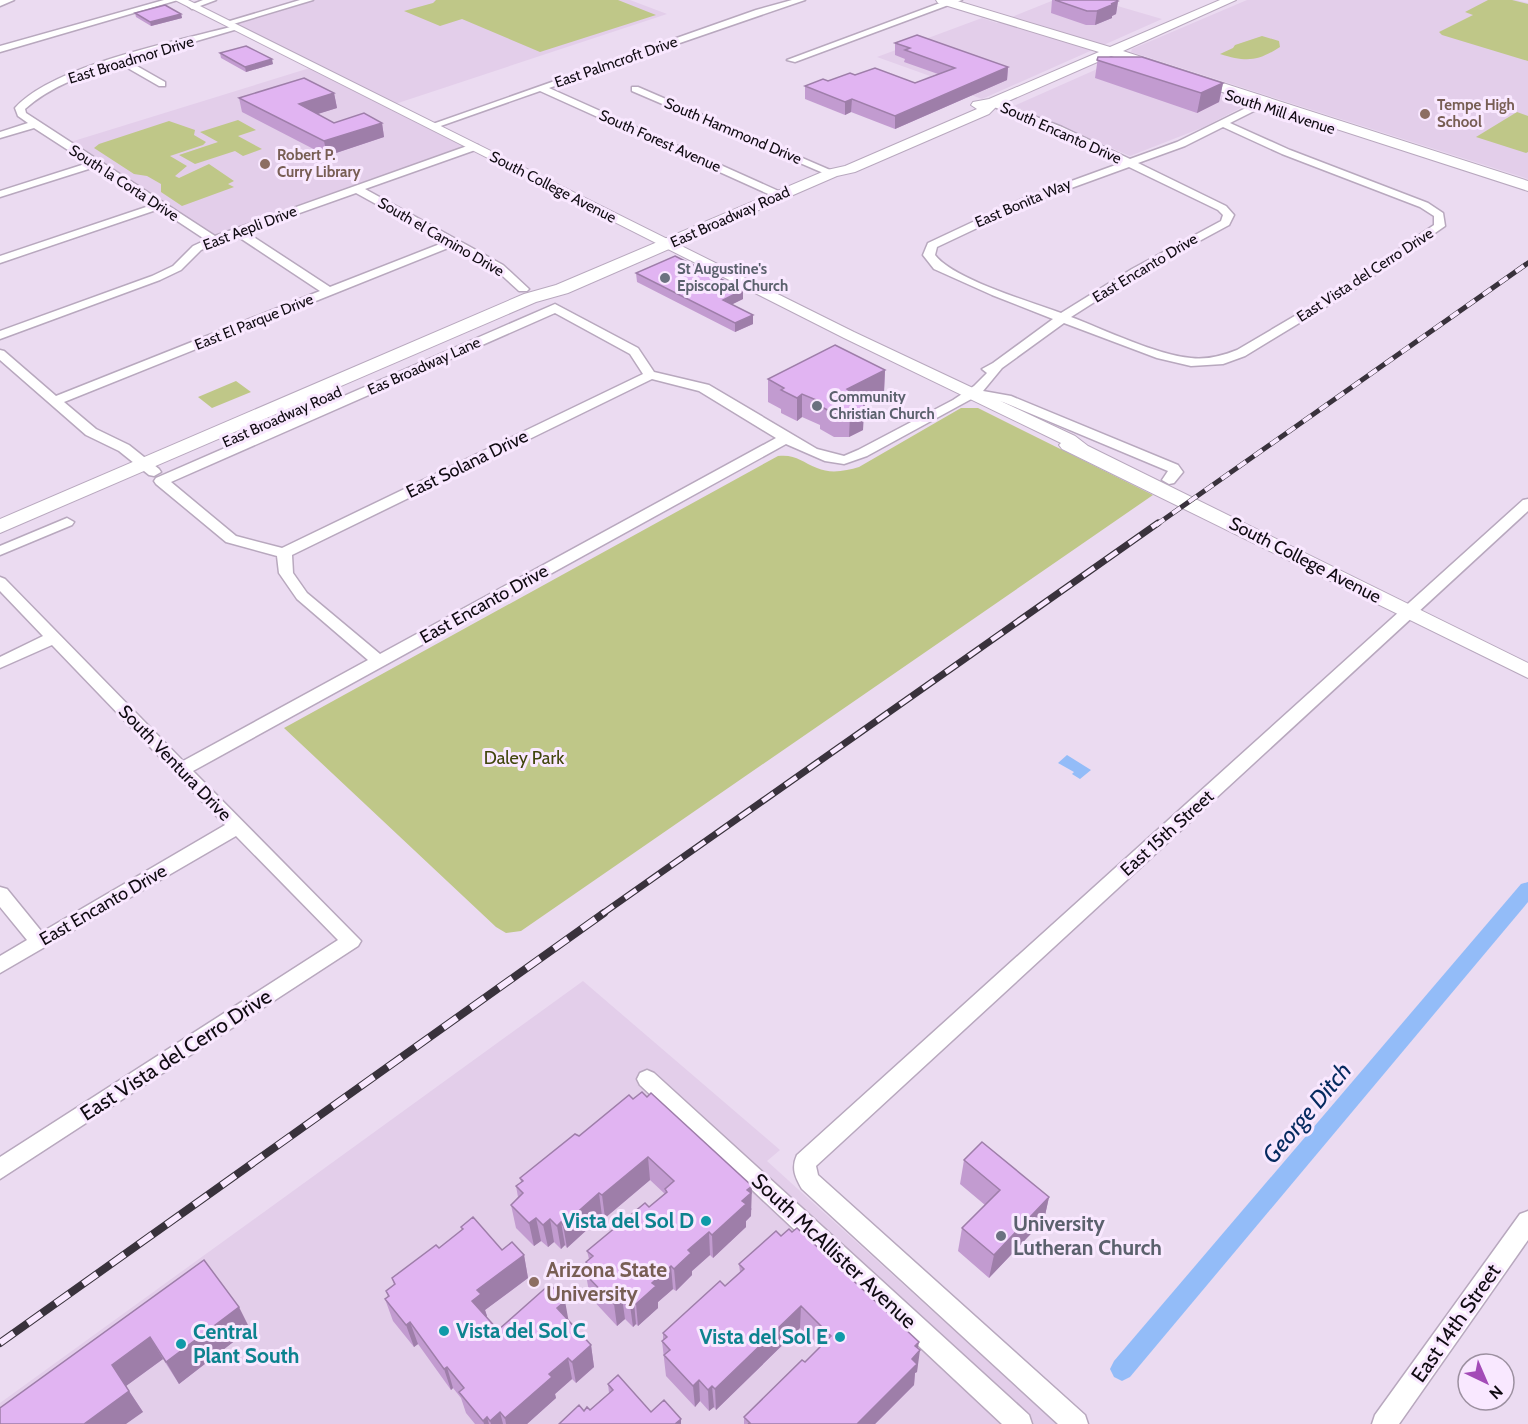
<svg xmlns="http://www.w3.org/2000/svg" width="1528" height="1424" font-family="Cabin,sans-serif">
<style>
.built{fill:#e3ceea}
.green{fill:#bfc788}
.water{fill:#93bcf8}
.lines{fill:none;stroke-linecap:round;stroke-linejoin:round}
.canal{fill:#93bcf8;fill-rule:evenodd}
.minor-casing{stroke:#b8a8be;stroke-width:3}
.tertiary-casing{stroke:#b8a8be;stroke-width:2}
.secondary-casing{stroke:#b8a8be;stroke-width:2}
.minor{fill:#fff;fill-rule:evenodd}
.tertiary{fill:#fff;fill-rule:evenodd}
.secondary{fill:#fff;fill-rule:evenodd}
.rail-far2-casing{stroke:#39323c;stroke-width:5}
.rail-far1-casing{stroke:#39323c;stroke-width:7}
.rail-casing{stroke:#39323c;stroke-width:8}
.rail-far2{stroke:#f9e8ff;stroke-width:4;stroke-dasharray:10;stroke-linecap:butt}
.rail-far1{stroke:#f9e8ff;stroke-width:4.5;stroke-dasharray:14;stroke-linecap:butt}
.rail{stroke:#f9e8ff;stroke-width:6;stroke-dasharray:17;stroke-linecap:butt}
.wall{fill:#c29bd0}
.shaded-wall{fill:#9e7ea9}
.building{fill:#e1b4f2;stroke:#9e7ea9;stroke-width:1.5}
.education-dot{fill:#8d6e63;stroke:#f9e8ff;stroke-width:2}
.worship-dot{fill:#6b7280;stroke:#f9e8ff;stroke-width:2}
.culture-dot{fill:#0f9aa8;stroke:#f9e8ff;stroke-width:2}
.labels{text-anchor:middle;stroke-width:6;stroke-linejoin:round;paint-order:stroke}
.far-street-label{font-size:15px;fill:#100b12;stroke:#f9e8ff}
.far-education-label{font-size:15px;font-weight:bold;fill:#785e54;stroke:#f9e8ff;text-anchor:start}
.far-worship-label{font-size:15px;font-weight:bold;fill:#5b616d;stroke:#f9e8ff;text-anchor:start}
.street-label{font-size:18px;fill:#100b12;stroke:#f9e8ff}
.park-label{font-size:18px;fill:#40450b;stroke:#f9e8ff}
.near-street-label{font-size:21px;fill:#100b12;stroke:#f9e8ff}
.near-culture-label{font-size:21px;font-weight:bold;fill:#0d838f;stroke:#f9e8ff;text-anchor:end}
.near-worship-label{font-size:21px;font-weight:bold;fill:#5b616d;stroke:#f9e8ff;text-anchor:start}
.near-education-label{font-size:21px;font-weight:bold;fill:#785e54;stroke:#f9e8ff;text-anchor:start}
.near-water-label{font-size:24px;font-style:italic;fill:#052a5f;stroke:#f9e8ff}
</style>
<rect width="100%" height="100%" fill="#ebdbf1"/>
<path class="built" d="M309,0H630L667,14L392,105L474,147L214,240L64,144L313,67L227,23Z
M1054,0H1097L1162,19L982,99L925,78L930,76L877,57L982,18L997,23Z
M1247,0H1516L1528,3V179L1131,52L1132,49Z
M1113,62L1165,77L1248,104L1204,127L1130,156L1014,106Z
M583,981L780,1150L767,1161L1057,1424H0V1403Z"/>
<path class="green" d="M436,0H618L656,15L540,52L462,19L440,26L404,11L433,3Z
M1488,0H1512L1528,4V61L1442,35L1439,32L1473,15L1465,12Z
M1262,36L1279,41L1280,47C1257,62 1246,62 1220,54L1233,48L1235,45Z
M1517,112L1528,116V152L1526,153L1476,137Z
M238,120L256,130L238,136L262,149L243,156L235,151L195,164L179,155L218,142L200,132Z
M169,121L195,130L194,135L206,142L203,145L170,156L187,166L175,176L179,178L209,164L234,181L228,184L234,187L182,206L161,192V184L147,176L134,174L94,148L99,144Z
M236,381L251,392L212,408L198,397Z
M961,408H978L1153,495L521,931L506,933L496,927L284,728L778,456C796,454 802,462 817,468C830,474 846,471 859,467Z"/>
<path class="water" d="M1067,755L1091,770L1080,779L1072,774L1074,772L1058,763Z"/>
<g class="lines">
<path class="canal" d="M1528,882V902L1130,1377L1122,1381L1114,1377L1110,1369L1114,1361L1521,884Z"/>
<defs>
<path id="minor" d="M0,0H14L0,6Z
M164,0H178L0,52V46Z
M203,0H216L192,9L188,6Z
M300,0H313L230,25L223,23Z
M792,0H805L549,88L783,193V197H775L540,91L435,128L427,126L756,10Z
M948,0H962L795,62L787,60Z
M234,26L241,28L128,61L165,82V86H159L119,63C86,74 52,85 25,109L26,113L215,236L470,145H478V149L365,189L503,265L529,289L527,291H519L495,269L453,246L64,402L96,429L129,445L159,469L161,472L154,476L149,475L119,451L86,435L0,360V350L4,351L56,396L320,291L237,236L201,250L181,270L160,280L0,339V331L152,276L173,266L193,246L206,240L159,209L0,263V256L152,205L95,167L0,197V191L88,163L34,128L0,138V132L28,123L18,116L15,108C53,65 178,41 234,26ZM356,193L445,242L330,287L246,232Z
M632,87H638L837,173L828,175L632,91Z
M989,101H995L1062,127L1130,159L1177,142L1260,101H1266V105L1230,123L1290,150L1428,203L1443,213L1445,226L1352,291L1245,356L1223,364L1191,366L1157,358L1064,323L1002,368L983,391L1011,396L1178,465L1183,472L1174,483L1169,484L1162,480L1168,471L1003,402L975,397L867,456L844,464L825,461L786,444L193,771L361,941L358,946L0,1179V1157L338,940L236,836L0,973V956L27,940L0,907V887L7,889L42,932L225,825L52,645L0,668V657L43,636L0,591V577L5,579L183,761L368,660L297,599L279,573L277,556L226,542L156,484L154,481L156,478L555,304L638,348L654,372L709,385L817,449L844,456L858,450L953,400L974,386L987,373L982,369L993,363L1053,319L992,295L934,269L923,255L928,243L1022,199L1121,163L1056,131L989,105ZM1223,127L1282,154L1420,207L1434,216V225L1344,287L1237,350C1222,356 1207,360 1191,358C1157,355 1105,330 1071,317L1140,273L1229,225L1234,215L1226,206L1138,163L1185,146ZM1129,167L1218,210L1223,215L1221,221L1132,269L1061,313C1031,302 953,279 935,255L937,247L1030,203ZM555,313L630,354L643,374L282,548L236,536L171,482ZM652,379L699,391L776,438L380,654L307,593L293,573L292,555Z
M1528,499V511L816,1166L818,1175L1085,1415L1088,1424H1058L802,1189C795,1177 791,1168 797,1155L1523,500Z
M67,518L74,522L72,525L0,555V546Z
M647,1070L654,1073L1029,1415L1032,1424H1002L640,1085L637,1079L640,1073Z
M1528,1211V1240L1399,1424H1372L1375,1415L1520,1214Z"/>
<path id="tertiary" d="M175,0H188L854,332L1075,436L1088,446L1528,663V678L1062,449L1059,445L1061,443L844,338Z"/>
<path id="secondary" d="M936,0H954L1110,47L1220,0H1236L1123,51L1528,181V191L1111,56L997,106L989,114L855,172L837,176L568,293L536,302L0,533V519L524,294L556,285L827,170L845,166L977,109L971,105L973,102L989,99L1099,52L938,3Z"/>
</defs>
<use href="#minor" class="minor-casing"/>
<use href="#tertiary" class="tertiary-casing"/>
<use href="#secondary" class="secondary-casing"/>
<use href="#minor" class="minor"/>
<use href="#tertiary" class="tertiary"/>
<use href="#secondary" class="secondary"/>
<defs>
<path id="rail-far2" d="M1156,525L1528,263"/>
<path id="rail-far1" d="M602,914L1158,523"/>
<path id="rail" d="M0,1343L604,913"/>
</defs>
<use href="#rail-far2" class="rail-far2-casing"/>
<use href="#rail-far1" class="rail-far1-casing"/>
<use href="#rail" class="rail-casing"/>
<use href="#rail-far2" class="rail-far2"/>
<use href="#rail-far1" class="rail-far1"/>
<use href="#rail" class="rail"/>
</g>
<path class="wall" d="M1052,0H1116L1118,1L1116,14L1112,16V18L1095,25H1086L1051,13Z
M135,13L181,14L182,18L151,26L136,17Z
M895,43L1008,67L1007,80L895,129L851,112L845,115L805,99V86L855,75L915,83L938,74L904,62L905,59L895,55Z
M220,53L273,64L246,72L221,58Z
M1098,57L1223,83L1219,102L1197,113L1095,78Z
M334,93L337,108L317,114L334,123H382L384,137L327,156L242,112L239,98Z
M636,273L743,290V299L732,304L753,324L735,332L637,282Z
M885,370L884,392L864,403L863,430L849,437H834L820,429V425L802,417L797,421L781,413V409L768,402V379Z
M629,1095L752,1209L751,1210V1216L746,1221V1227L713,1258L710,1255L692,1271V1275L676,1291L673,1289L658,1302V1308L638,1326L636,1324L633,1327L625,1319L617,1326L590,1297L586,1275L587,1274L586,1262L589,1259L587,1251L649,1207L665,1194L650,1180L605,1218L602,1216L567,1248L565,1245L561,1249L554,1242L548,1247L541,1241L534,1246L516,1228L511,1205L518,1197L516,1186L521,1182L520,1178L579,1136Z
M964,1160L1049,1197L1044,1220L989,1278L958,1251L962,1228L985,1205L960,1184Z
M461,1227L502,1250L524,1255L528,1278L485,1310L487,1316L486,1317L498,1330L569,1322L591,1345L594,1367L576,1383L572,1379L555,1394L556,1398L527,1424H475L466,1413L461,1398L453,1388L451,1390L418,1344L414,1347L393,1321L385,1299L388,1297L386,1291L394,1285L392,1278L439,1248L462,1230Z
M204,1260L250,1329L179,1384L163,1359L126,1386L143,1412L0,1424Z
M739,1264L918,1348L917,1372L915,1373L914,1385L875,1424H744V1417L805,1362L820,1347L800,1328L716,1410L714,1407L709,1411L700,1401L695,1407L666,1376L662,1341L663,1340V1333L725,1286L740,1272Z
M608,1384L651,1412L681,1419V1424H559L584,1411L590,1410L609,1393Z"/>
<path class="shaded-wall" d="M1118,1L1116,14L1112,16V18L1095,25L1097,11Z
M181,14L182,18L151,26L150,22Z
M272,59L273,64L246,72L245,67Z
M1008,67L1007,80L895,129V116Z
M1223,83L1219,102L1197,113L1201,93Z
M334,93L337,108L302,119L299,104Z
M852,99L851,112L845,115V102Z
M382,123L384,137L327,156L324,141Z
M743,290V299L723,309V300Z
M753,315V324L735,332V323Z
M885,370L884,392L846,412L847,389Z
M802,394V417L797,421V398Z
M864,407L863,430L849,437L850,414Z
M648,1157L650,1180L605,1218L602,1195Z
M752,1186L751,1216L746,1221V1227L713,1258L712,1235L742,1201L747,1190Z
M599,1193L602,1216L567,1248L563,1225Z
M1049,1197L1044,1220L989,1278L994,1255Z
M536,1218L541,1241L534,1246L529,1223Z
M550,1219L554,1242L548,1247L543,1225Z
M561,1222L565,1245L561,1249L557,1226Z
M709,1232L710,1255L692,1271V1275L676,1291L674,1269L688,1250Z
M524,1255L528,1278L485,1310L487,1316L478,1323L472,1301L477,1290Z
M671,1266L673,1289L658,1302V1308L638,1326L636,1304L652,1283Z
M622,1297L625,1319L617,1326L614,1304Z
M565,1301L569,1323L557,1308Z
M634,1302L636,1324L633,1327L630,1305Z
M801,1306L800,1328L716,1410L715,1389Z
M239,1307L250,1329L179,1384L166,1362Z
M410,1322L418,1344L414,1347L406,1325Z
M150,1337L163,1359L126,1386L112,1365Z
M919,1342L917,1353L920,1350L917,1372L915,1373L914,1385L875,1424H857L912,1359L915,1346Z
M591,1345L594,1367L576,1383L572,1362Z
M568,1358L572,1379L555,1394L556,1398L527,1424H506L505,1418L549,1374Z
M447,1367L453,1388L451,1390L444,1369Z
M699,1380L700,1401L695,1407L693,1386Z
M712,1386L714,1407L709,1411L708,1390Z
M129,1391L143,1412L126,1424H84Z
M500,1412L503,1424H491L490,1421Z
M487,1417L489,1424H484L483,1421Z
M681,1419V1424H675Z"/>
<path class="building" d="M1055,0H1116L1118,1L1111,4H1114L1097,11H1087Z
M165,5L181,14L150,22L135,13Z
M917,35L1008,67L895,116L852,99L845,102L805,86L823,79L828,81L850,73L855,75L875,68L915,83L955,68L905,50L910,48L895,43Z
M246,46L272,59L245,67L220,53Z
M1098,57H1142L1223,83L1201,93L1097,60Z
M304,78L334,93L299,104L334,123L364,113L382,123L324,141L239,98Z
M675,256L743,290L723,300L753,315L735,323L636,273Z
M835,345L885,370L847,389L864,401V407L850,414H835L820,406L821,402L802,394L797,398L781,390L784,388L768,379Z
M642,1092L647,1097L651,1093L752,1186L747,1190L751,1193L742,1201L746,1204L712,1235L709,1232L688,1250L691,1253L674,1269L671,1266L652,1283L656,1286L636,1304L634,1302L630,1305L622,1297L614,1304L586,1275L592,1269L586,1262L593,1256L587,1251L645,1203L649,1207L667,1192L665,1189L674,1181L648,1157L602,1195L599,1193L563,1225L561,1222L557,1226L550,1219L543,1225L536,1218L529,1223L511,1205L523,1193L516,1186L523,1181L520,1178L575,1134L579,1136L629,1095L633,1099Z
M982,1142L1049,1197L994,1255L962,1228L1000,1190L964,1160Z
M473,1217L502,1250L512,1242L524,1255L477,1290L481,1294L472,1301L498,1330L550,1284L565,1301L557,1308L591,1345L572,1362L568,1358L549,1374L552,1377L505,1418L500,1412L490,1421L487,1417L483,1421L459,1392L464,1388L447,1367L444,1369L410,1322L406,1325L385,1299L389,1296L386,1291L395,1284L392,1278L436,1245L439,1248L463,1229L461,1227Z
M797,1228L919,1342L915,1346L920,1350L912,1359L917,1364L857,1424H748L750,1423L744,1417L802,1360L805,1362L831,1336L801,1306L715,1389L712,1386L708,1390L699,1380L693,1386L664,1355L670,1350L662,1341L667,1337L663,1333L720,1281L725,1286L744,1269L739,1264L776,1231L781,1236L789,1229L792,1232Z
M204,1260L239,1307L166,1362L150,1337L112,1365L129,1391L84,1424H0V1408Z
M618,1375L651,1412L664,1400L681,1419L675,1424H559L579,1405L584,1411L587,1407L590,1410L613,1390L608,1384Z"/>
<g class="education-dot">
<circle cx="1425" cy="114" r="6"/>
<circle cx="265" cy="164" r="6"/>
<circle cx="534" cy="1282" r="6"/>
</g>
<g class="worship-dot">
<circle cx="665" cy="278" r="6"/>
<circle cx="817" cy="406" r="6"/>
<circle cx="1001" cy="1236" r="6"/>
</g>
<g class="culture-dot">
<circle cx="706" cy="1221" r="6"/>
<circle cx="444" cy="1331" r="6"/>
<circle cx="840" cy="1337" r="6"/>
<circle cx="181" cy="1344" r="6"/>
</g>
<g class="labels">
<g class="far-street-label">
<text transform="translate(131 60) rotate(-17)" y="5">East Broadmor Drive</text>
<text transform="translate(616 62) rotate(-19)" y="5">East Palmcroft Drive</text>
<text transform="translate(1280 112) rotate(18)" y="5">South Mill Avenue</text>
<text transform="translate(733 131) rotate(23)" y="5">South Hammond Drive</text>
<text transform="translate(1061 133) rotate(24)" y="5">South Encanto Drive</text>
<text transform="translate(660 141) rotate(24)" y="5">South Forest Avenue</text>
<text transform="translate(124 183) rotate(33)" y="5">South la Corta Drive</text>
<text transform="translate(553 187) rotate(27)" y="5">South College Avenue</text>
<text transform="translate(1023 203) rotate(-23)" y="5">East Bonita Way</text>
<text transform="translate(730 217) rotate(-24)" y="5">East Broadway Road</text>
<text transform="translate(250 228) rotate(-21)" y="5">East Aepli Drive</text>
<text transform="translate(441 237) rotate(30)" y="5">South el Camino Drive</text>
<text transform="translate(1145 268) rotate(-31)" y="5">East Encanto Drive</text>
<text transform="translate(1365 275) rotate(-33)" y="5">East Vista del Cerro Drive</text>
<text transform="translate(254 322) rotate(-22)" y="5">East El Parque Drive</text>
<text transform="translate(424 366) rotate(-24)" y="5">Eas Broadway Lane</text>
<text transform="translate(282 417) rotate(-24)" y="5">East Broadway Road</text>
</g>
<g class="far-education-label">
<text x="1437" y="110">Tempe High<tspan x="1437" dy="17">School</tspan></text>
<text x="277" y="160">Robert P.<tspan x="277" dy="17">Curry Library</tspan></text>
</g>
<g class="far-worship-label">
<text x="677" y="274">St Augustine's<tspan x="677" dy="17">Episcopal Church</tspan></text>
<text x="829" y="402">Community<tspan x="829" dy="17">Christian Church</tspan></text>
</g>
<g class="street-label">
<text transform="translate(467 464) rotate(-26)" y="6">East Solana Drive</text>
<text transform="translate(1305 560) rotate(27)" y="6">South College Avenue</text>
<text transform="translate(484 604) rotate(-29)" y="6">East Encanto Drive</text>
<text transform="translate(175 763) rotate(46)" y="6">South Ventura Drive</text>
<text transform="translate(1167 833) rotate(-42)" y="6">East 15th Street</text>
<text transform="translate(103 905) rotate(-30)" y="6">East Encanto Drive</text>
</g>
<g class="park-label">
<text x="524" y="764">Daley Park</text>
</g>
<g class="near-street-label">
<text transform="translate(176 1055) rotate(-33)" y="7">East Vista del Cerro Drive</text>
<text transform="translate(834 1251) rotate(43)" y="7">South McAllister Avenue</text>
<text transform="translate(1456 1323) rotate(-55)" y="7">East 14th Street</text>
</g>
<g class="near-culture-label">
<text x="694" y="1228">Vista del Sol D</text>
<text x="456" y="1338" text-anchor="start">Vista del Sol C</text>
<text x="193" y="1339" text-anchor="start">Central<tspan x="193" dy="24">Plant South</tspan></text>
<text x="828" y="1344">Vista del Sol E</text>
</g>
<g class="near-worship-label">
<text x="1013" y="1231">University<tspan x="1013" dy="24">Lutheran Church</tspan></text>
</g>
<g class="near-education-label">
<text x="546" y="1277">Arizona State<tspan x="546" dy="24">University</tspan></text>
</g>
<g class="near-water-label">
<text transform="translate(1307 1113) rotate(-50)" y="8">George Ditch</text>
</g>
</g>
<g transform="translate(1486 1382) rotate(136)"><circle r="28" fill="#f9e8ff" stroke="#9c90a0" stroke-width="1.5"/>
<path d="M0-4.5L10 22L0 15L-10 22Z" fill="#a34bb7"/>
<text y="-9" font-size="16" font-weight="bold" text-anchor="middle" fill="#100b12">N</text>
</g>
</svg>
